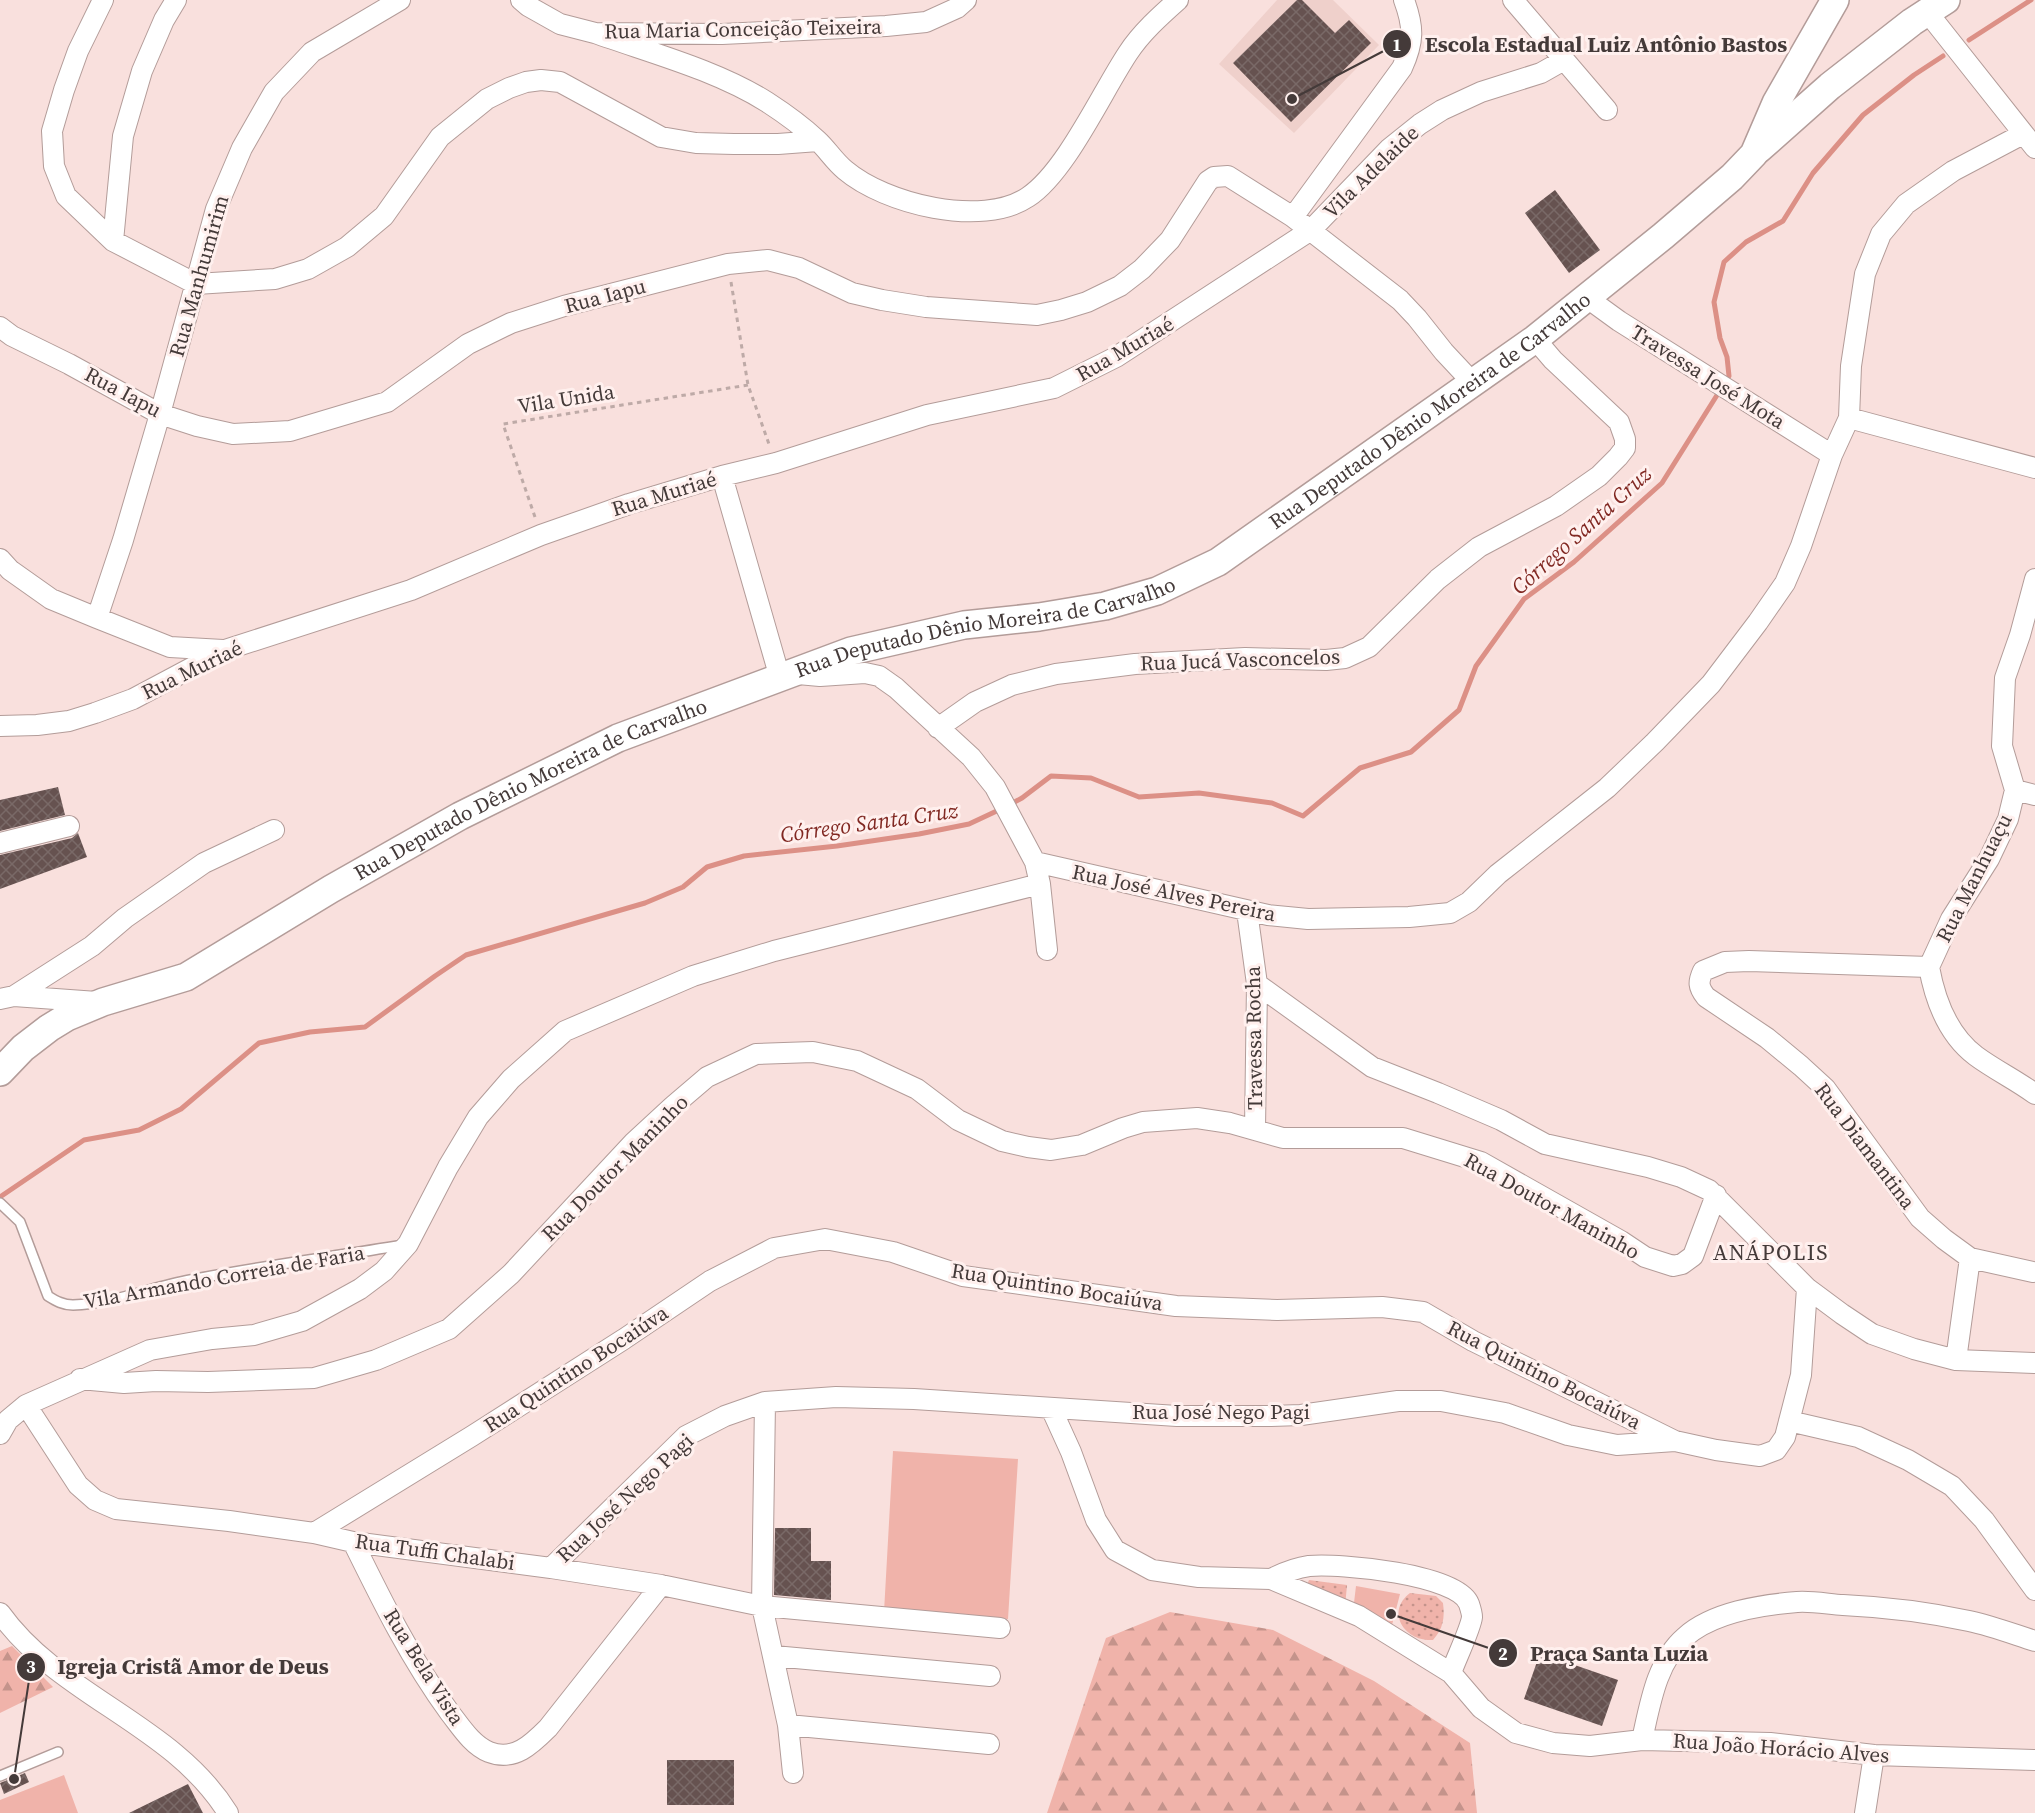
<svg xmlns="http://www.w3.org/2000/svg" width="2035" height="1813" font-family="'Source Serif 4',serif">
<style>
.built{fill:#efd0cb}
.forest{fill:url(#forest-firs)}
.park{fill:#f0b3aa}
.garden{fill:url(#garden-dots)}
.lines{fill:none;stroke-linecap:round;stroke-linejoin:round}
.stream{stroke:#dc9086;stroke-width:5}
.building{fill:url(#building-cross-hatch)}
.lane-casing{stroke:#b39c99;stroke-width:12}
.street-casing{stroke:#b39c99;stroke-width:22}
.secondary-casing{stroke:#b39c99;stroke-width:30}
.path{stroke:#beaaa7;stroke-width:3;stroke-dasharray:4.5 4.5;stroke-linecap:butt}
.lane{stroke:#fff;stroke-width:9}
.street{stroke:#fff;stroke-width:20}
.secondary{stroke:#fff;stroke-width:27}
.labels{text-anchor:middle;stroke-width:6;stroke-linejoin:round;paint-order:stroke}
.street-label{font-size:21px;fill:#443a39;stroke:#fff0ee}
.water-label{font-size:22px;font-style:italic;fill:#812822;stroke:#fff0ee}
.neighbourhood-label{font-size:22px;letter-spacing:1.5px;fill:#443a39;stroke:#fff0ee}
.leader{fill:none;stroke:#443a39;stroke-width:2}
.callout-dot{fill:#443a39;stroke:#fff0ee;stroke-width:2}
.mark-label{font-size:18px;text-anchor:middle;font-weight:bold;fill:#fff}
.callout-label{font-size:22px;text-anchor:middle;font-weight:bold;fill:#443a39;stroke:#fff0ee;stroke-width:6;stroke-linejoin:round;paint-order:stroke}
</style>
<defs>
<pattern id="forest-firs" width="22" height="20" patternUnits="userSpaceOnUse" patternTransform="scale(1.5)"><rect width="22" height="20" fill="#f0b3aa"/><path d="M5 1l3.5 6h-7zM16 11l3.5 6h-7z" fill="#c4938b"/></pattern>
<pattern id="garden-dots" width="8" height="8" patternUnits="userSpaceOnUse" patternTransform="scale(1.5)"><rect width="8" height="8" fill="#f0b3aa"/><path d="M2 2h.1M6 6h.1" fill="none" stroke="#c4938b" stroke-width="1.8" stroke-linecap="round"/></pattern>
<pattern id="building-cross-hatch" width="8" height="8" patternUnits="userSpaceOnUse" patternTransform="scale(1.5)"><rect width="8" height="8" fill="#665250"/><path d="M0 0l8 8M0 8l8-8" fill="none" stroke="#796967"/></pattern>
</defs>
<rect width="100%" height="100%" fill="#f9e0dd"/>
<path class="built" d="M1277,0H1333L1379,45L1294,133L1219,64Z"/>
<path class="forest" d="M1170,1612L1273,1630L1374,1681L1470,1743L1477,1813H1047L1106,1638Z
M12,1646L53,1687L0,1713V1651Z"/>
<path class="park" d="M893,1451L1018,1459L1008,1619L884,1612Z
M1356,1586L1400,1594L1392,1625L1353,1611Z
M64,1775L78,1813H0V1800Z"/>
<path class="garden" d="M1309,1580L1347,1585L1345,1607L1307,1585Z
M1410,1593L1436,1596L1443,1603C1445,1618 1443,1629 1433,1640C1405,1642 1385,1612 1410,1593Z"/>
<g class="lines">
<path class="stream" d="M1969,40L2031,0
M1009,805L1022,798L1051,776L1091,778L1139,797L1199,793L1272,803L1303,816L1360,768L1411,752L1459,710L1476,666L1524,599L1574,562L1662,483L1729,376L1727,357L1720,338L1714,302L1724,262L1746,242L1783,221L1813,173L1863,115L1914,75L1943,56
M0,1197L84,1140L139,1130L181,1109L259,1043L310,1032L365,1027L435,976L466,955L645,903L683,887L707,867L744,856L837,846L919,834L969,824L1001,809"/>
</g>
<path class="building" d="M1297,0H1302L1335,33L1349,20L1371,43L1291,122L1233,63Z
M1555,190L1600,250L1569,273L1525,213Z
M58,787L65,815L0,831V800Z
M78,833L87,857L0,889V855L72,838Z
M775,1528H811V1561H831V1600L774,1595Z
M1540,1653L1618,1680L1602,1726L1524,1699Z
M667,1760H734V1805H667Z
M25,1773L29,1782L4,1794L0,1783Z
M188,1784L203,1813H129Z"/>
<g class="lines">
<defs>
<path id="lane" d="M0,1203L20,1222L48,1296C56,1301 63,1305 73,1305C113,1304 152,1287 190,1280C260,1266 332,1257 403,1245
M0,1776L58,1752"/>
<path id="street" d="M103,0L78,51L64,90L52,131L54,166L66,196L113,241L196,284L275,279L308,269L347,247L384,216L440,137L487,99L509,88L526,82L541,80L560,82L661,137L696,143L734,144H778L818,141
M521,0L528,6L560,24L595,33L722,34L886,26L926,22L957,8L966,0
M1513,0L1607,110
M1928,13L2035,148
M595,33C651,53 716,70 767,102C784,113 802,126 817,140C827,149 834,161 845,170C885,204 982,228 1028,197C1066,172 1102,92 1128,53C1141,33 1160,16 1178,0
M1293,217L1402,68C1414,42 1414,27 1404,0
M113,241L123,136L142,71L164,20L176,0
M1586,297L1619,321L1832,455
M0,327L12,336L69,364L160,414L197,426L233,434L290,431L387,402L468,344L511,323L564,306L728,264L768,260L799,268L852,293L882,300L926,307L1037,315L1061,310L1087,302L1120,286L1142,269L1170,240L1208,181L1214,177L1228,176L1293,217L1400,300L1417,318L1444,352L1473,383
M1849,418L2035,468
M722,476L780,678
M0,559L10,570L51,599L97,618L170,647L223,650
M97,618L123,540L160,414L216,209L242,148L274,92L312,52L400,0
M0,726L37,725L69,721L95,713L133,699L225,650L411,590L541,535L629,504L722,476L776,463L927,415L1054,388L1116,357L1311,230L1390,148L1420,124L1442,110L1481,92L1541,73L1564,60
M938,728L975,702L1012,685L1056,674L1135,664L1245,658L1326,660L1345,658L1369,647L1438,579L1479,547L1556,506L1599,476L1618,457L1625,448V439L1619,422L1553,360L1535,339
M2015,790L2035,795
M0,843L69,826
M1035,862L1268,915L1308,919L1409,917L1450,913L1469,902L1498,874L1607,788L1655,742L1711,684L1758,622L1785,583L1801,546L1832,455L1849,418L1851,366L1865,274L1881,234L1906,204L1953,171L2023,134
M1040,884L1047,950
M1247,911L1257,984L1255,1130
M1929,967L1749,961L1725,962L1703,971C1698,982 1698,987 1706,997L1767,1038L1801,1066L1825,1088L1920,1218L1944,1239L1970,1258L2033,1272
M1929,967L1951,919L1989,859L2008,819L2015,790L2002,746L2005,678L2020,635L2035,579
M1929,967C1935,1000 1948,1035 1976,1056C1995,1070 2016,1080 2035,1094
M1257,984L1372,1067L1438,1093L1501,1120L1545,1144L1648,1167L1681,1177L1709,1190L1807,1288L1842,1314L1872,1334L1914,1349L1956,1360L2035,1363
M14,996L92,946L125,918L204,863L274,830
M0,999L14,996L97,1002
M1956,1360L1970,1258
M80,1379L124,1383L156,1381L208,1382L314,1378L376,1360L449,1329L511,1274L634,1142L673,1106L707,1077L756,1054L813,1052L857,1061L917,1089L958,1120L1002,1141L1028,1147L1051,1150L1082,1145L1123,1128L1143,1122L1197,1118L1230,1123L1283,1138H1403L1481,1162L1621,1241L1645,1257L1673,1266L1682,1264L1693,1256L1716,1195
M765,1402L762,1606L788,1725L793,1773
M26,1405L78,1485L95,1500L116,1509L229,1521L314,1533L353,1542L551,1568L661,1585L762,1606L1000,1628
M1051,1408L1071,1452L1096,1520L1115,1550L1152,1570L1199,1577L1271,1579L1359,1616L1451,1673L1481,1708L1516,1733L1553,1743L1590,1746L1642,1740L1770,1743L1874,1755L2035,1760
M1789,1421L1858,1437L1908,1460L1952,1486L1984,1520L2035,1590
M0,1434L8,1420L26,1405L150,1350L212,1339L254,1335L302,1321L360,1289L384,1271L408,1244L448,1167L478,1117L511,1079L565,1031L693,976L774,951L1040,884L1035,862L995,787L971,757L896,688L879,676L865,673L820,676L798,674
M314,1533L472,1436L624,1339L710,1281L774,1248L825,1239L893,1252L963,1276L1176,1306L1277,1310L1382,1307L1423,1312L1473,1341L1675,1441
M353,1542C382,1601 411,1660 450,1713C461,1727 472,1745 489,1752C514,1762 532,1744 548,1728L661,1585
M551,1568L686,1436L725,1416L765,1402L836,1397L914,1399L1177,1416H1271L1301,1415L1398,1401H1441L1505,1413L1568,1435L1617,1445L1675,1441L1716,1450L1760,1456L1776,1450L1785,1437L1801,1375L1807,1288
M1271,1579C1283,1573 1295,1568 1309,1566C1339,1563 1458,1574 1469,1604C1470,1607 1472,1614 1472,1617C1471,1628 1455,1661 1451,1673
M0,1613C60,1697 173,1724 228,1813
M774,1656L990,1676
M788,1725L989,1744
M1642,1740C1650,1705 1656,1662 1685,1637C1713,1612 1761,1605 1797,1602C1812,1601 1828,1604 1843,1605C1885,1607 1927,1612 1969,1621C1992,1626 2013,1634 2035,1641
M1865,1813L1874,1755"/>
<g id="secondary">
<path d="M1759,149L1830,86L1912,22L1946,0"/>
<path id="s1" d="M0,1072L23,1048L49,1028L67,1017L103,1002L186,977L331,889L460,816L618,738L851,651L964,625L1039,617L1105,606L1157,591L1218,562L1535,339L1663,236L1732,177L1754,154L1776,103L1835,0"/>
</g>
</defs>
<use href="#lane" class="lane-casing"/>
<use href="#street" class="street-casing"/>
<use href="#secondary" class="secondary-casing"/>
<path class="path" d="M731,282L748,385L770,447
M535,517L503,424L748,385"/>
<use href="#lane" class="lane"/>
<use href="#street" class="street"/>
<use href="#secondary" class="secondary"/>
</g>
<g class="labels">
<g class="street-label">
<text transform="translate(743 29) rotate(-1)" y="7">Rua Maria Conceição Teixeira</text>
<text transform="translate(1371 172) rotate(-44)" y="7">Vila Adelaide</text>
<text transform="translate(199 276) rotate(-74)" y="7">Rua Manhumirim</text>
<text transform="translate(605 296) rotate(-15)" y="7">Rua Iapu</text>
<text transform="translate(1125 349) rotate(-30)" y="7">Rua Muriaé</text>
<text transform="translate(1708 377) rotate(32)" y="7">Travessa José Mota</text>
<text transform="translate(123 392) rotate(28)" y="7">Rua Iapu</text>
<text transform="translate(566 399) rotate(-9)" y="7">Vila Unida</text>
<text dy="7" stroke="none"><textPath href="#s1" startOffset="1596">Rua Deputado Dênio Moreira de Carvalho</textPath></text>
<text transform="translate(664 494) rotate(-17)" y="7">Rua Muriaé</text>
<text dy="7" stroke="none"><textPath href="#s1" startOffset="1092">Rua Deputado Dênio Moreira de Carvalho</textPath></text>
<text transform="translate(1240 660) rotate(-2)" y="7">Rua Jucá Vasconcelos</text>
<text transform="translate(192 670) rotate(-26)" y="7">Rua Muriaé</text>
<text dy="7" stroke="none"><textPath href="#s1" startOffset="606">Rua Deputado Dênio Moreira de Carvalho</textPath></text>
<text transform="translate(1974 878) rotate(-63)" y="7">Rua Manhuaçu</text>
<text transform="translate(1174 893) rotate(12)" y="7">Rua José Alves Pereira</text>
<text transform="translate(1254 1038) rotate(-91)" y="7">Travessa Rocha</text>
<text transform="translate(1865 1146) rotate(53)" y="7">Rua Diamantina</text>
<text transform="translate(615 1168) rotate(-45)" y="7">Rua Doutor Maninho</text>
<text transform="translate(1552 1206) rotate(29)" y="7">Rua Doutor Maninho</text>
<text transform="translate(224 1277) rotate(-10)" y="7">Vila Armando Correia de Faria</text>
<text transform="translate(1057 1287) rotate(9)" y="7">Rua Quintino Bocaiúva</text>
<text transform="translate(576 1369) rotate(-33)" y="7">Rua Quintino Bocaiúva</text>
<text transform="translate(1544 1375) rotate(27)" y="7">Rua Quintino Bocaiúva</text>
<text x="1221" y="1419">Rua José Nego Pagi</text>
<text transform="translate(625 1498) rotate(-43)" y="7">Rua José Nego Pagi</text>
<text transform="translate(435 1552) rotate(8)" y="7">Rua Tuffi Chalabi</text>
<text transform="translate(424 1667) rotate(58)" y="7">Rua Bela Vista</text>
<text transform="translate(1781 1748) rotate(4)" y="7">Rua João Horácio Alves</text>
</g>
<g class="water-label">
<text transform="translate(1581 530) rotate(-42)" y="8">Córrego Santa Cruz</text>
<text transform="translate(869 822) rotate(-8)" y="8">Córrego Santa Cruz</text>
</g>
<g class="neighbourhood-label">
<text x="1771" y="1260">ANÁPOLIS</text>
</g>
</g>
<path class="leader" d="M1292 99L1397 44M1391 1614L1503 1653M14 1779L31 1667"/>
<g class="callout-dot">
<circle cx="1292" cy="99" r="6"/>
<circle cx="1391" cy="1614" r="6"/>
<circle cx="14" cy="1779" r="6"/>
<circle cx="1397" cy="44" r="15"/>
<circle cx="1503" cy="1653" r="15"/>
<circle cx="31" cy="1667" r="15"/>
</g>
<g class="mark-label">
<text x="1397" y="51">1</text>
<text x="1503" y="1660">2</text>
<text x="31" y="1673">3</text>
</g>
<g class="callout-label">
<text x="1606" y="52">Escola Estadual Luiz Antônio Bastos</text>
<text x="1619" y="1661">Praça Santa Luzia</text>
<text x="193" y="1674">Igreja Cristã Amor de Deus</text>
</g>
</svg>
